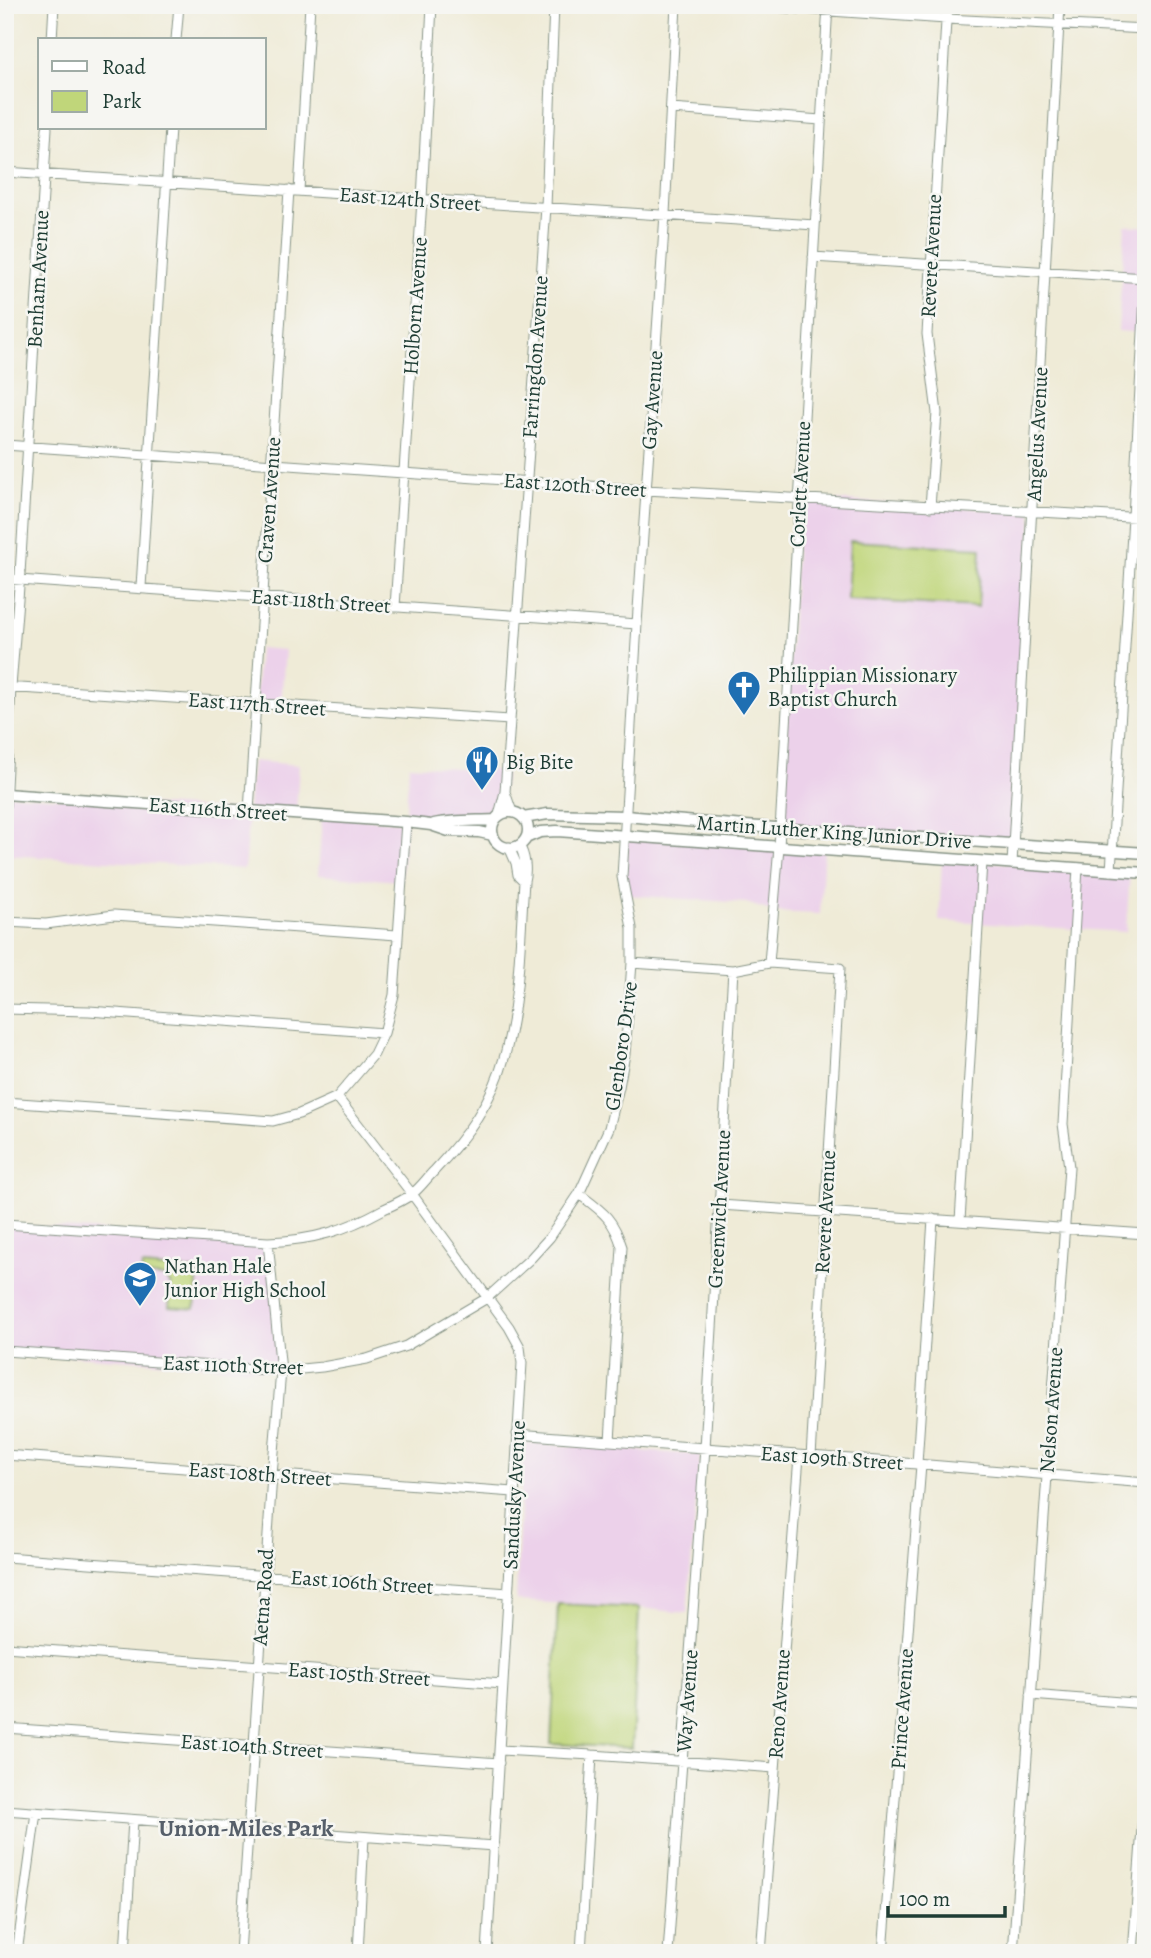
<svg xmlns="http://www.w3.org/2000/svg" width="1151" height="1958" font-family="Alegreya,serif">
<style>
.built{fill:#ecd1ea}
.green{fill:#c0d67a;stroke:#708a57;stroke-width:2}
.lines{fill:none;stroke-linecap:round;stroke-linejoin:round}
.minor-casing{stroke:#879486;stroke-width:11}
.major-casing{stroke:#879486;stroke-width:13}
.minor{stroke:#fff;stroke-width:9}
.major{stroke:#fff;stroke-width:10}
.labels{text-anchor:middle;stroke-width:5;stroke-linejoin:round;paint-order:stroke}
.street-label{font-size:21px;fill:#1f3d34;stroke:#f6f6f2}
.poi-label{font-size:21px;fill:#1f3d34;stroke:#f6f6f2;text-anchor:start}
.quarter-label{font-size:24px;font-weight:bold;fill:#565f6a;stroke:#f6f6f2}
</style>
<rect width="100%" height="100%" fill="#f6f6f2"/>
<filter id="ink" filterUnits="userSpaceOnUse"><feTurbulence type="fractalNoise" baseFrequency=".0143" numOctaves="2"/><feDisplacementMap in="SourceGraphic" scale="14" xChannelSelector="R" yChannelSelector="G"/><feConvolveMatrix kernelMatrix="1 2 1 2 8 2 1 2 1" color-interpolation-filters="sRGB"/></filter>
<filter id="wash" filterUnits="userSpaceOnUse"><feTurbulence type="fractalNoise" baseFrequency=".00686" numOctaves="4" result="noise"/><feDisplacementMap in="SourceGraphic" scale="28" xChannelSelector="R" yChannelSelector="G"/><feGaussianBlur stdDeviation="1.57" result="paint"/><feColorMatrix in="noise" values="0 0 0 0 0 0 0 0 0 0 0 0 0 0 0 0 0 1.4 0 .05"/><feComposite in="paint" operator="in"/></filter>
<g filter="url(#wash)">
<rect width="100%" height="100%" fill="#efebd7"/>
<path class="built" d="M1125,225L1146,227L1143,333L1118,331Z
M799,498L1032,512L1013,844L780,829Z
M259,648L285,650L281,706L255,704Z
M252,761L299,765L296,814L249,811L244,869L5,855V794L248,811Z
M409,765L506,771L499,815L406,822L401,881L318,875L322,816L405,822Z
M624,837L824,850L820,914L774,912L746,903L626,895Z
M942,859L1130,872L1126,932L939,921Z
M5,1224L268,1242L281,1371L5,1351Z
M523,1443L700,1455L687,1613L639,1608L516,1601Z"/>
<path class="green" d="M850,541L981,548L978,607L847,600Z
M142,1266L198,1271L195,1309L169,1307L171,1285L165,1277L141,1275Z
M558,1604L639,1608L632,1748L551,1744Z"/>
</g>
<g filter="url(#ink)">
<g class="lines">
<defs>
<path id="minor" d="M743,5L946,19L1146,29
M52,40L54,5
M176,40L179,5
M671,109L821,120
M5,172L815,225
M299,191L310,5
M813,257L1146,278
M5,445L646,490L1146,518
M930,507L937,413L927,334L947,5
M5,579L637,624
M141,587L170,128
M395,607L422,200L432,5
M5,687L510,720
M505,792L512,812
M5,807L11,687L20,574L47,128
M249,811L289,190
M499,815L505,792L546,207L554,5
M509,847L516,863L518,875L524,881
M1012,864L1060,5
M1111,871L1133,517L1146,277
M5,922L46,924L114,915L397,935
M632,963L733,970L769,963L840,968L811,1457
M769,963L779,847L828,5
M5,1009L89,1011L384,1033
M337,1097L412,1194L509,1327L520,1347L522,1363L487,1953
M5,1102L273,1121L299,1114L337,1097L374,1054L384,1033L394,995L406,822
M579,1194C603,1212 613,1218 622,1247L610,1441
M720,1205L1146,1234
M960,1221L982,862
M5,1224L268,1242C314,1240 344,1231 384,1209C393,1205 404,1200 412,1194C420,1188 427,1178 434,1171C466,1137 493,1101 505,1055C520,998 520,939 524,881C527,869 525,855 519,845
M5,1351L281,1371L322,1367L367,1359L406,1346L487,1298L531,1258L550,1237L579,1194L609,1128L619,1087L625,1054L632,963V928L622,877L637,624L665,214L676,5
M517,1434L917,1464L1146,1483
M5,1455L514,1492
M917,1464L933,1219
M5,1557L509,1593
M5,1647L503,1684
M1031,1695L1146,1704
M5,1728L499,1763
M500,1750L592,1755L775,1768
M5,1810L494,1846
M17,1953L36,1812
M125,1953L133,1820
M240,1953L272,1475L281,1371L268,1242
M358,1953L364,1837
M581,1953L592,1755
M668,1953L705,1448L733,970
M761,1953L799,1456
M883,1953L921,1465
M1013,1953L1069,1167L1063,1124L1078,868
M1133,1953L1146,1773"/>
<path id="major" d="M5,794L406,822L431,825L449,831L479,832L493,835
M492 830a18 18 0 1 1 36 0a18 18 0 1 1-36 0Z
M523,818L548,814L625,816L745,826L1146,853
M434,824C453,820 475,821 495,820
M526,838L540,832L557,831L1146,873"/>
</defs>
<use href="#minor" class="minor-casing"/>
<use href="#major" class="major-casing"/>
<use href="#minor" class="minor"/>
<use href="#major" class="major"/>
</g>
</g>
<defs>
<symbol id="church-pin" viewBox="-11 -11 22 30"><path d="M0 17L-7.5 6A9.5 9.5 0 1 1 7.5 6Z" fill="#1f6fb2" stroke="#f6f6f2"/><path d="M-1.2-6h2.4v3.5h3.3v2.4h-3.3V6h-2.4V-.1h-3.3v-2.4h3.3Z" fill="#fff"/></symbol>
<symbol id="restaurant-pin" viewBox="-11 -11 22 30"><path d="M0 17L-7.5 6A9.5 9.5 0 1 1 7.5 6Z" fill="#1f6fb2" stroke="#f6f6f2"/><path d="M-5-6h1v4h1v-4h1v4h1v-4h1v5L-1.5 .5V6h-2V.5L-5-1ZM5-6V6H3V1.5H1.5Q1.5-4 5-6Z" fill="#fff"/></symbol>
<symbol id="school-pin" viewBox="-11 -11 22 30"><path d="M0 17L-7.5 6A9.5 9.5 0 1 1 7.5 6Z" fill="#1f6fb2" stroke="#f6f6f2"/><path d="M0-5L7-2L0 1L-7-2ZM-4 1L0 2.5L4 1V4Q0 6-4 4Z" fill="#fff"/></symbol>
</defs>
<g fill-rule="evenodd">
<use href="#church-pin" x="725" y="668" width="38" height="52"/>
<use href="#restaurant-pin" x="463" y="743" width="38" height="52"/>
<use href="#school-pin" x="121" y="1259" width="38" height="52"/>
</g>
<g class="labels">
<g class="street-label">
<text transform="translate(410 199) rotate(4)" y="7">East 124th Street</text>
<text transform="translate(931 256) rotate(-87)" y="7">Revere Avenue</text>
<text transform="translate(38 279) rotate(-87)" y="7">Benham Avenue</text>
<text transform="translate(415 306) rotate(-86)" y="7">Holborn Avenue</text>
<text transform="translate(535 357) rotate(-86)" y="7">Farringdon Avenue</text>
<text transform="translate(652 400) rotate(-86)" y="7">Gay Avenue</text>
<text transform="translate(1037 434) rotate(-87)" y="7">Angelus Avenue</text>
<text transform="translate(800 484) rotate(-87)" y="7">Corlett Avenue</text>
<text transform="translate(575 485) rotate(4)" y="7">East 120th Street</text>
<text transform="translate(269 500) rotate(-86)" y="7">Craven Avenue</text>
<text transform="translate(321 601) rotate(4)" y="7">East 118th Street</text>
<text transform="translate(257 704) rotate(4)" y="7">East 117th Street</text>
<text transform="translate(218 809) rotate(4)" y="7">East 116th Street</text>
<text transform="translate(834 832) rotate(4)" y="7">Martin Luther King Junior Drive</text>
<text transform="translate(621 1046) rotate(-82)" y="7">Glenboro Drive</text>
<text transform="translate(719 1209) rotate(-87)" y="7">Greenwich Avenue</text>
<text transform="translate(825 1212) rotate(-87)" y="7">Revere Avenue</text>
<text transform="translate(233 1365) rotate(2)" y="7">East 110th Street</text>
<text transform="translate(1051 1410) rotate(-86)" y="7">Nelson Avenue</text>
<text transform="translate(832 1458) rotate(4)" y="7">East 109th Street</text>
<text transform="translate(260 1474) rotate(4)" y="7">East 108th Street</text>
<text transform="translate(514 1495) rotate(-87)" y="7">Sandusky Avenue</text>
<text transform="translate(362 1582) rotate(4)" y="7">East 106th Street</text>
<text transform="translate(263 1597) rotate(-86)" y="7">Aetna Road</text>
<text transform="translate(359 1674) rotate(4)" y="7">East 105th Street</text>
<text transform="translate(687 1701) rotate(-86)" y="7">Way Avenue</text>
<text transform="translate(779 1704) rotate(-86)" y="7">Reno Avenue</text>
<text transform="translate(902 1709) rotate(-86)" y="7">Prince Avenue</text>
<text transform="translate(252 1746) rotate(4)" y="7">East 104th Street</text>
</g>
<g class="poi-label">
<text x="768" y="682">Philippian Missionary<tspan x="768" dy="24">Baptist Church</tspan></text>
<text x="506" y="769">Big Bite</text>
<text x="164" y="1273">Nathan Hale<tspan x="164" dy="24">Junior High School</tspan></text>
</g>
<g class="quarter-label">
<text x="246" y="1836">Union-Miles Park</text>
</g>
</g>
<rect width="1151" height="1958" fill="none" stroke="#f6f6f2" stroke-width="28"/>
<rect x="38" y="38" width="228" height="91" fill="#f6f6f2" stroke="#a0aca6" stroke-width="2"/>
<rect x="52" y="61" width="35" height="10" fill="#ffffff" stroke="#a0aca6" stroke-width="2"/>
<text x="102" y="74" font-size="21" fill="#1f3d34">Road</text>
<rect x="52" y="91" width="35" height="21" fill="#c0d67a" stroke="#a0aca6" stroke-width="2"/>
<text x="102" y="108" font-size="21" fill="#1f3d34">Park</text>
<path d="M888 1906v10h117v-10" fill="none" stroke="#1f3d34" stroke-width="3.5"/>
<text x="899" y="1906" font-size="21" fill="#1f3d34" stroke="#f6f6f2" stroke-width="5" paint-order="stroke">100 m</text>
</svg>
